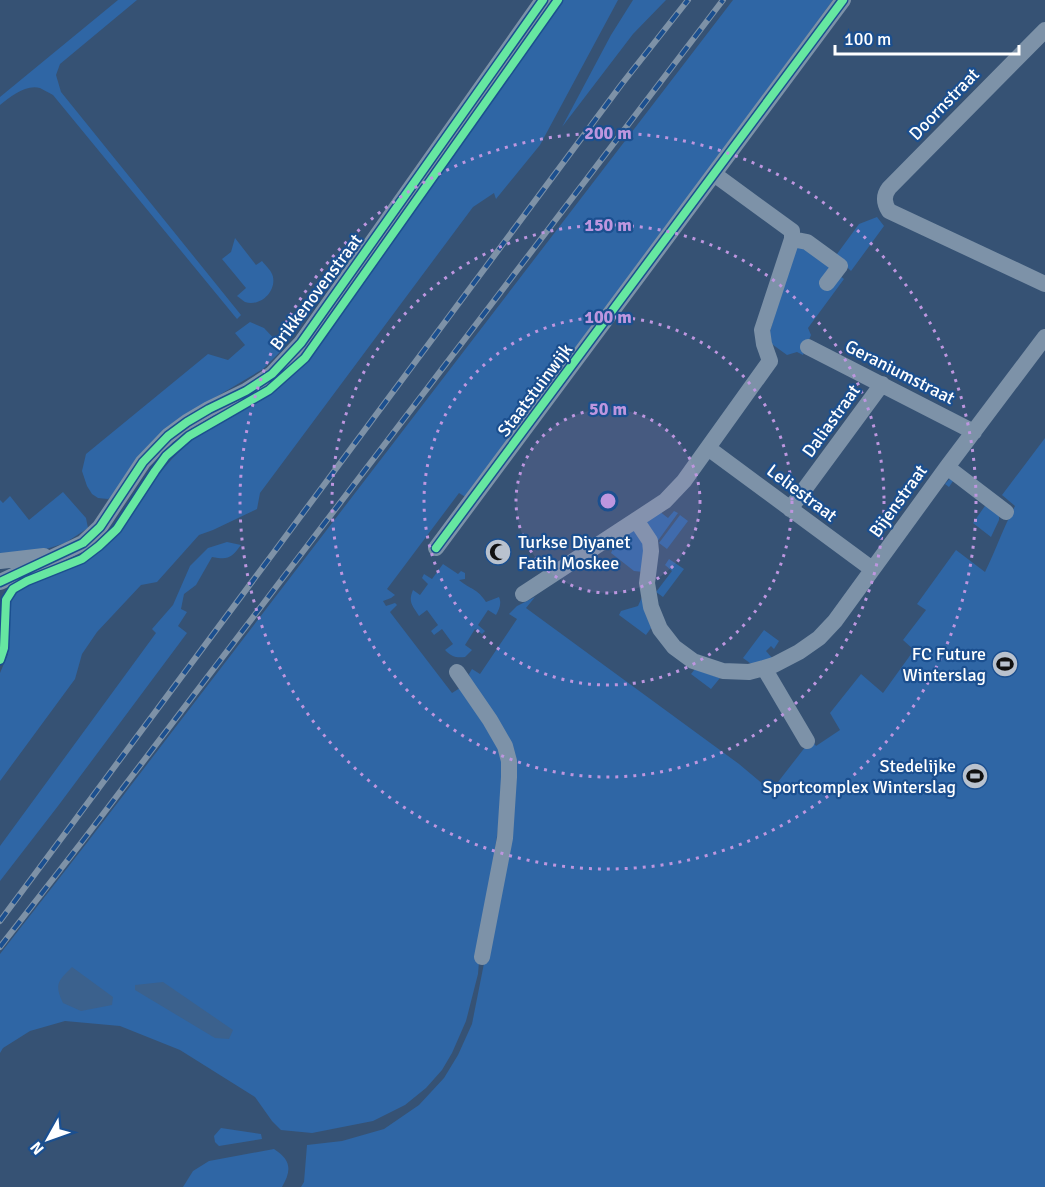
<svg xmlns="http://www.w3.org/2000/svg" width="1045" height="1187" font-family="Signika,sans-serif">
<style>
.green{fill:#2f66a5}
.water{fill:#3b618d}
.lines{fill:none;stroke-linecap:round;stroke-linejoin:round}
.minor{stroke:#7d92a8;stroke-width:16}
.rail-casing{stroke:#7e92a7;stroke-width:6}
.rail{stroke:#1b4f8f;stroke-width:4;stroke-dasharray:11;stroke-linecap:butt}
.cycleway-casing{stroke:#1b4f8f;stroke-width:11}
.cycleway{stroke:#66e7a1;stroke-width:8}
.ring{fill:none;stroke:#bd96df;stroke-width:3;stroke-dasharray:3 6}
.labels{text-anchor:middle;stroke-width:4.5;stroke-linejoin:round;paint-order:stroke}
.street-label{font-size:18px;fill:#fff;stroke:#1b4f8f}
.poi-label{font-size:18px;fill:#fff;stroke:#1b4f8f;text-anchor:end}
.centre{fill:#bd96df;stroke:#1b4f8f;stroke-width:3}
.ring-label{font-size:18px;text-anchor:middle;font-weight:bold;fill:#bd96df;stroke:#1b4f8f;stroke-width:4.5;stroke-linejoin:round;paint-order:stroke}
</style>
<rect width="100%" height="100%" fill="#365274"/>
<path class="green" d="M118,0H137L60,64L56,75L61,92L241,315L237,319L53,95C49,93 44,90 40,88C26,84 10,97 0,105V97Z
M562,0H618L540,145L496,199L494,193L473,207L260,493L257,509L213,530L199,535L157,582L141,585L97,632L82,654L75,679L0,781V673L8,654L6,653L8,604L10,599L17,589C56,573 98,562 125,525C132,516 137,504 144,494C158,474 173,456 192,440C214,421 243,412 267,397C282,387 295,373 308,361Z
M633,0H666L633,34L562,127L611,35Z
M733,0H833L467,498L459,493L387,589L395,595L391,598L383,601L386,606L395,603L397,605L390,612L452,693L460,688L500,747L506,776L480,949L478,974L466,1021L452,1053L442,1070L426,1088L405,1105L373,1121L312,1133L281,1130L272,1121L255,1097L180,1050L120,1026L65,1021L30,1031L3,1048L0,1053V954L86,844Z
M877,217L884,226L851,271L836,256L837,254L859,224Z
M235,238L256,265L262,261C266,266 272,271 273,277C276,292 260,307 245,302C242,300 240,298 237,296L246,288L222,259L231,252Z
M800,245L844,279L808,328L811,335L803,355L797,352L787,355L769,342L768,339L792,252Z
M250,322L264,328L282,347L280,352L263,369L204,404L114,495L108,499L98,498L92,494L87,486L82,471L86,454L208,354L228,360L245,345L235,333Z
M1045,438V1187H301L304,1182L307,1145L342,1141L384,1129L419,1105L444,1078L458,1055L472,1024L507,847L514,757L470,679L469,674L472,669L480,674L517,619L509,614L517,606L535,597L526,608L739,764L771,791L806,746L810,738L816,746L840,730L830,713L861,674L883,693L914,650L903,640L926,610L917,604L956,550L985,572C996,550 1003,528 1015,506L1002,495Z
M953,475L989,502L988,504L999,514V520L991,537L973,523L987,503L955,478L949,487L945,484Z
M63,492L86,518L88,528L65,543L37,552L0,553V500L3,503L10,496L29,520Z
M659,511L668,518L674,511L678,513L657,542L646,527L648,518Z
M680,515L688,521L667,549L659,543Z
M633,530C649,538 644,557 643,572L634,571L611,553L615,544L614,541Z
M227,542L241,545C231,558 229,560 212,557L196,585L184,594L181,609L187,612L178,626L187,633L58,806L0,881V846L156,633L152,629L173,605L190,566L208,548Z
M669,559L684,569L663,597L656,592L672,571L665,565Z
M443,564L458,574L461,571L465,573V579L459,580C471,590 477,588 486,602L499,597C502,604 499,609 496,615L488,610L478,625L485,631L482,634L475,629L465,645L472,650L465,657C456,658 452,657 445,650L453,644L442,629L434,635L431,631L438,625L427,610L419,616C412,605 408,602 413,590L420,595L428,584L422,578L424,574L432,579Z
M642,597L651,628L646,635L619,615L621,611L638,606Z
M764,630L779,641L774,649L771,646L766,651L773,659L754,666L743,658Z
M695,669L720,678L711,689L691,674Z
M221,1128L261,1134L262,1139L219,1146L215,1142L214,1136Z
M274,1149C291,1160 292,1170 282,1187H183L193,1171L209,1161Z"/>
<path class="water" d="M72,967L113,997L112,1005L81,1011L63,1003C54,984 58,981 72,967Z
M163,982L233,1030L229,1039L215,1038L135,990V985Z"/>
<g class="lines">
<path class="minor" d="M1045,30L889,188C883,196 884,203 889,211L1045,284
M714,174L792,231V239L807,242L840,266L827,283
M808,347L974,432
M708,448L872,569
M947,467L1006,512
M790,509L882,384
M636,520L650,541L651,551L647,583L651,607L660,629L674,647L693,661L723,671L749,672L764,668L774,665L799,652L819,638L835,621L947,467L1045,337
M436,548L843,0
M0,561L44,556
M0,582L83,543L100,527L143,462L168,436L187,422L209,409L246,391L272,374L301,343L543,0
M523,594L665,501L684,481L770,361L764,344L762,330L792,239
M764,668L807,741
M457,672L490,720L505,746L509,761V777L505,838L482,957"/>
<defs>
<path id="rail" d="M0,921L621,85L688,0
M0,947L81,843L723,0"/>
</defs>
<use href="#rail" class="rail-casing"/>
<use href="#rail" class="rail"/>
<defs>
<path id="cycleway" d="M436,548L843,0
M0,582L83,543L100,527L143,462L168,436L187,422L209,409L246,391L272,374L301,343L543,0
M0,660L4,648L6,600L13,589L27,581L82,559L99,546L117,529L155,471L166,456L189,436L269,390L305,358L558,0"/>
</defs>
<use href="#cycleway" class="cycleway-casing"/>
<use href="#cycleway" class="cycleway"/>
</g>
<circle cx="608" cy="501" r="92" fill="#bd96df" fill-opacity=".12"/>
<g class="ring">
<circle cx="608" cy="501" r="92"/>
<circle cx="608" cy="501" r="184"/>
<circle cx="608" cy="501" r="276"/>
<circle cx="608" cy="501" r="368"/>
</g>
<defs>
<symbol id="mosque-disc" viewBox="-11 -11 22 22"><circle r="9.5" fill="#b9c2ce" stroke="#1b4f8f"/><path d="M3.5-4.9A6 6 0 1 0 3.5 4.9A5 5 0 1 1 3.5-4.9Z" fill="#111"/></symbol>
<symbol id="stadium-disc" viewBox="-11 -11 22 22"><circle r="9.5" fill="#b9c2ce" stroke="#1b4f8f"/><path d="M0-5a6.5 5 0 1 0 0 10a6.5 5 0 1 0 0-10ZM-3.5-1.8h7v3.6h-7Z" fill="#111"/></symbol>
</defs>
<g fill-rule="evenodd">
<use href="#mosque-disc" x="483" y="537" width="30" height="30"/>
<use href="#stadium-disc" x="990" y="649" width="30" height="30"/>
<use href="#stadium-disc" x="960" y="761" width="30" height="30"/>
</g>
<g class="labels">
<g class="street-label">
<text transform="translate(944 104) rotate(-46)" y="6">Doornstraat</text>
<text transform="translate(316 292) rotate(-53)" y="6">Brikkenovenstraat</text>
<text transform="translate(900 372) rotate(27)" y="6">Geraniumstraat</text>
<text transform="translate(535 390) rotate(-53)" y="6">Staatstuinwijk</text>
<text transform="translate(831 421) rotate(-54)" y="6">Daliastraat</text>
<text transform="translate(802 493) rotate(37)" y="6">Leliestraat</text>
<text transform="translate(898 501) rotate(-54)" y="6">Bijenstraat</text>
</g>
<g class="poi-label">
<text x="518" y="548" text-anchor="start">Turkse Diyanet<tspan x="518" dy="21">Fatih Moskee</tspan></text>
<text x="986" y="660">FC Future<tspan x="986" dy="21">Winterslag</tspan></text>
<text x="956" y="772">Stedelijke<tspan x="956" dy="21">Sportcomplex Winterslag</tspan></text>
</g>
</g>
<circle cx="608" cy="501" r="9" class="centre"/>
<g class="ring-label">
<text x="608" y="139">200 m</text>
<text x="608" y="231">150 m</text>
<text x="608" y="323">100 m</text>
<text x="608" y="415">50 m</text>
</g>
<g transform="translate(48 1139) rotate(230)" stroke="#1b4f8f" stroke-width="4.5" paint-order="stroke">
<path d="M0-4.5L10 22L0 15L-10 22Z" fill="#ffffff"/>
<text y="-9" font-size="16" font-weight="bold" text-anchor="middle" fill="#ffffff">N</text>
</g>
<path d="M835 45v9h184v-9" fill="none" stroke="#ffffff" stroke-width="3"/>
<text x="844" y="45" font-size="18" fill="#ffffff" stroke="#1b4f8f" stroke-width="4.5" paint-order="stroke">100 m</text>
</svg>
